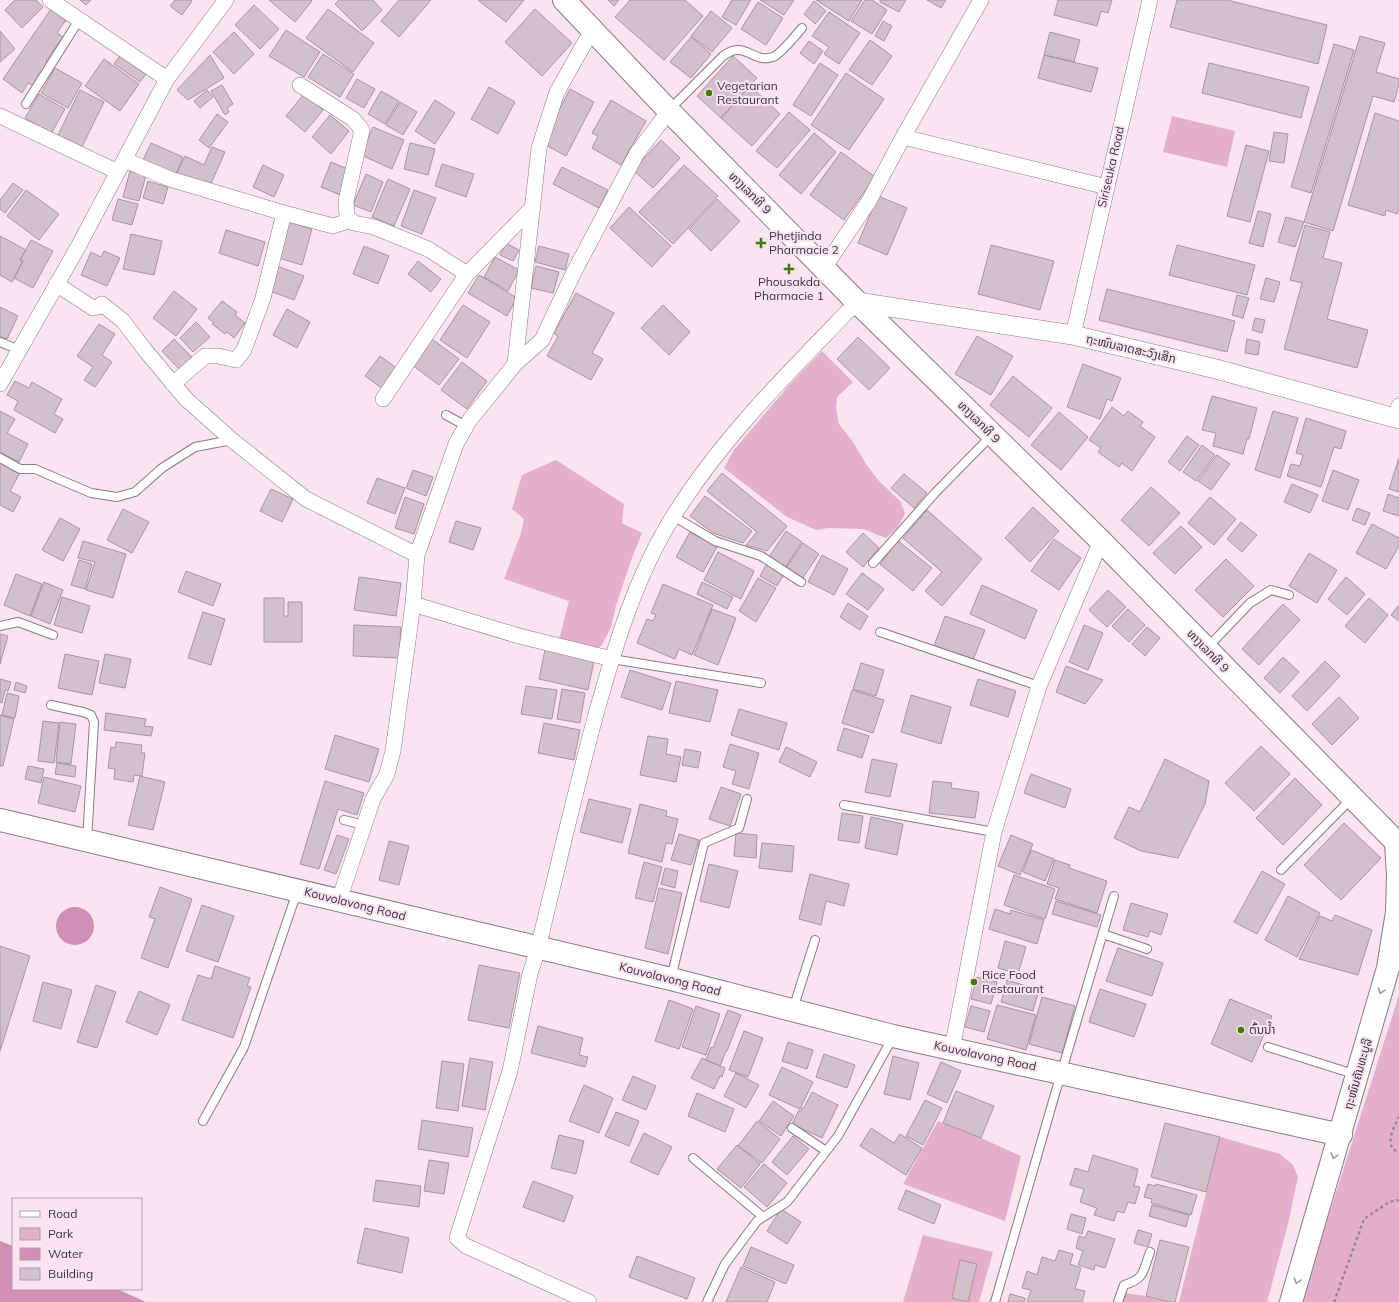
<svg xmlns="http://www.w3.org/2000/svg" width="1399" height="1302" font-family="Mulish,'Noto Sans Lao',sans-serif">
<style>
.green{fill:#e4aecd;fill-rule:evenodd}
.water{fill:#d090b6}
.building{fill:#d4c0cb;stroke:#a8949f}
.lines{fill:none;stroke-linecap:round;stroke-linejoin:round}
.service-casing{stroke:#8d7a85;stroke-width:10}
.minor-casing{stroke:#8d7a85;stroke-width:16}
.tertiary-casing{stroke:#8d7a85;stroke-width:20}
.primary-casing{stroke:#8d7a85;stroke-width:24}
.path{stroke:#968890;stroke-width:2.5;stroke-dasharray:3 3;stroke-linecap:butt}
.service{stroke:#fff;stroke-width:8}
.minor{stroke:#fff;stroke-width:15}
.tertiary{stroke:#fff;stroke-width:19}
.primary{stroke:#fff;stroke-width:22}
.oneway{stroke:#9d999c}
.poi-dot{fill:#437805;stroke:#f9e4f0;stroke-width:1.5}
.labels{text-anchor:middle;stroke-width:4;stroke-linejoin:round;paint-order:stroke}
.poi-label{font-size:12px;fill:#3b3338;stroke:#f9e4f0;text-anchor:start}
.street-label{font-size:12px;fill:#3b3338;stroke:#f9e4f0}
</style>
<rect width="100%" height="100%" fill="#f9e4f0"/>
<path class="green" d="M1172,116L1235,131L1227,167L1163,152Z
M822,351L853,382L837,397L836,408L839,424L853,442L866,464L879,481L901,502L905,514L897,528L886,538L863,529L828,528L816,530L787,517L724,468L734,450L791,383Z
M556,460L624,504L622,523L642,533L633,555L616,605L611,627L602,645L595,650L559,640L569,601L504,579L521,533L524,519L512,509L522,475Z
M1399,995V1302H1302L1304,1293Z
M938,1121L981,1138L1021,1156L1005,1221L903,1184Z
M1220,1137L1280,1154L1293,1165L1298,1177L1288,1224L1267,1302H1179Z
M923,1235L993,1252L979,1302H903ZM960,1260L968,1302L952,1298Z
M1125,1293L1146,1296L1170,1302H1123Z"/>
<path class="water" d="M56 926a19 19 0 1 1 38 0a19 19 0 1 1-38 0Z
M0,1241L13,1246V1289H117L146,1302H0Z"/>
<path class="building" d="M15,0H36L43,7L22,28L5,10Z
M80,0H91L86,5Z
M175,0H190L192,1L182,15L170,6Z
M269,0H311L312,1L295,22Z
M339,0H373L382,10L362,31L335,4Z
M399,0H431L399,37L381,21Z
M478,0H524L506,22Z
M608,0H619L614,6Z
M630,0H685L703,16L664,60L615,17Z
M732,0H751L736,25L722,17Z
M760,0H794L784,15Z
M816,0H862L849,21Z
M865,0H872L887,10L872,34L851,21Z
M880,0H906L899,12L880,2Z
M927,0H946L941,8Z
M1058,0H1112L1108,13L1101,11L1097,26L1054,15Z
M1177,0H1227L1327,25L1318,64L1170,27Z
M814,1L826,11L815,24L804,14Z
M758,2L783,18L766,45L741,29Z
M254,5L279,29L260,49L235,25Z
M51,9L66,20L57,33L63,37L46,61L48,64L33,86L28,83L22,93L3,79Z
M328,9L374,43L353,72L306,38Z
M535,9L572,43L542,76L505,42Z
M711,11L732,28L712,52L691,36Z
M829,12L860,33L839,64L824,54L829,47L812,36Z
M883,21L892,26L884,41L875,36Z
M286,30L320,52L304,77L269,56Z
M0,31L15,49L0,62Z
M234,32L254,54L234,74L213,52Z
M1050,32L1080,40L1074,62L1044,55Z
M1360,36L1385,43L1376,72L1399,79V85L1394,102L1373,96L1333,231L1304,222Z
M691,37L711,54L691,78L670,62Z
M870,40L892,56L872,85L849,70Z
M809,41L823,51L814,64L800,53Z
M1334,44L1354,50L1311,193L1291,187Z
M323,54L354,74L340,97L308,77Z
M210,55L224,78L188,100L177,90Z
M1044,55L1098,68L1091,92L1038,78Z
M120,56L146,74L140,82L114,64Z
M733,56L757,78L721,118L697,96Z
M104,59L139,84L120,111L85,86Z
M820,63L838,75L811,116L793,105Z
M1209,63L1309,87L1301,118L1202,93Z
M55,68L82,83L68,108L41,93Z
M846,73L884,99L849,150L811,125Z
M357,79L375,89L364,108L346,98Z
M222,85L233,104L227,108L229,112L225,115L211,91Z
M750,86L780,114L752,146L721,118Z
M489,87L515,102L498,134L471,119Z
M570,89L594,102L566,156L542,143Z
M80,90L104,102L81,149L57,137Z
M207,90L213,97L200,108L194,101Z
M381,91L399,101L385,124L368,114Z
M39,94L65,109L51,134L25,118Z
M304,94L323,110L305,132L286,116Z
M435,100L455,113L435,144L415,131Z
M611,100L646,121L621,165L592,148L598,136L592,133Z
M400,102L417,112L403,135L386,125Z
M789,112L810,130L777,168L756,151Z
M1375,113L1399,121V209L1397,214L1386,210L1385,216L1348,205Z
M217,114L228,122L209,148L199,140Z
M330,115L349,131L331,154L312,137Z
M373,127L404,140L392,169L361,155Z
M1274,132L1288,134L1284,163L1269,161Z
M814,133L836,152L801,194L779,175Z
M661,140L680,158L653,188L633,170Z
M151,143L183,157L176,174L143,160Z
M410,143L435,149L428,175L404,169Z
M1246,145L1269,151L1250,222L1227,216Z
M212,147L225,152L209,188L177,173L185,156L204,165Z
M841,152L875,177L844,220L810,195Z
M331,162L350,170L340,195L321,187Z
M442,164L474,174L466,197L435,186Z
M263,165L284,175L274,197L253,187Z
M684,165L718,196L673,244L639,212Z
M562,167L608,190L599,208L553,184Z
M130,171L146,175L139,201L123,197Z
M366,174L383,182L371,212L353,205Z
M388,179L410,189L394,226L372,217Z
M148,181L168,187L163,204L143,198Z
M13,183L23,190L5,213L0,209V200Z
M26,190L59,214L39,240L7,216Z
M414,190L436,198L422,234L401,226Z
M878,196L907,208L887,255L858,243Z
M118,199L138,204L132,225L112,220Z
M717,199L740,221L711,251L689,229Z
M629,207L671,246L652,267L610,228Z
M1258,211L1271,214L1263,247L1249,243Z
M1286,217L1304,222L1295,247L1278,242Z
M286,221L312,229L302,265L275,257Z
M1305,225L1330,232L1323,258L1342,263L1327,319L1368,330L1357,368L1284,349L1302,283L1290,280Z
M226,230L265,242L258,266L219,253Z
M131,234L162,241L154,275L123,269Z
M0,236L26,250L20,260L23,261L12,282L0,275Z
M31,240L53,251L33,288L14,278L23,261L20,260Z
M506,243L519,250L513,261L500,255Z
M991,245L1054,261L1040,310L978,294Z
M1177,245L1255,265L1247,295L1169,275Z
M364,246L389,256L378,284L353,274Z
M539,246L569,254L565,270L535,262Z
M104,251L120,258L107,286L81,275L91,252L101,257Z
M495,257L519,270L508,291L484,277Z
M418,261L441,279L431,292L408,274Z
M277,266L304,276L294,300L268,290Z
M536,266L559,272L553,293L531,288Z
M479,275L517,298L507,316L468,293Z
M1266,278L1280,282L1274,302L1260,299Z
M1107,289L1235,321L1227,352L1099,320Z
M174,291L197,309L176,336L153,318Z
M576,293L614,313L592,353L603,359L591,380L547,356L558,336L554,333Z
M1237,295L1249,298L1243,318L1232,315Z
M222,301L237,312L235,315L245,323L234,338L227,332L225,334L212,324L214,323L208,318Z
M463,305L490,322L467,358L440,340Z
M663,305L690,332L669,355L641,328Z
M0,307L18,316L7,339L0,336Z
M287,309L310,322L297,348L273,335Z
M1255,318L1265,320L1262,333L1252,330Z
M196,322L210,337L193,352L180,338Z
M99,324L115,334L102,355L112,362L95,387L84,380L93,367L77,356Z
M977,336L1013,356L991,395L955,374Z
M858,337L890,368L869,390L837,359Z
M174,339L192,357L180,370L162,351Z
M432,339L459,359L439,385L412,365Z
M1247,339L1260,342L1258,355L1245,353Z
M380,356L398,369L383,389L365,376Z
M462,362L487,381L467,409L441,390Z
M1083,364L1121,378L1112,401L1107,399L1100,419L1067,407Z
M1013,376L1052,408L1029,437L990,405Z
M15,381L29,388L32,382L62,399L54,414L63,419L55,433L14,410L18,401L7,395Z
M1212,396L1257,408L1249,439H1247L1243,454L1213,446L1216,433L1202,430Z
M1112,407L1124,416L1128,411L1143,422L1140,426L1155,437L1132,471L1122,463L1119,467L1098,452L1101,448L1089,440Z
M0,411L15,419L7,433L28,444L19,462L0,452Z
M1273,411L1298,418L1280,478L1255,470Z
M1059,412L1088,437L1061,470L1031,445Z
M1306,418L1346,431L1341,449L1334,447L1321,487L1287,476L1291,464L1300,466L1303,455L1296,453Z
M1187,436L1199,445L1180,471L1168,462Z
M1202,445L1215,455L1196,481L1183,472Z
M1217,455L1230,464L1211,490L1198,481Z
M1399,458V492L1389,489Z
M0,462L20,473L10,491L21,497L13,512L0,505Z
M413,470L433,477L426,496L406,488Z
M1333,470L1359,480L1348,510L1322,501Z
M722,473L787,526L767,551L746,545L757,532L707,491Z
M904,474L927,493L914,508L891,488Z
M377,478L405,488L395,514L367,503Z
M1292,484L1318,495L1310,513L1284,502Z
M1151,487L1180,513L1149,546L1121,520Z
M271,489L293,499L282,522L260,511Z
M1388,494L1399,498V516L1383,511Z
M705,496L752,531L743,543L713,533L690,516Z
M405,497L424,504L414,534L395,528Z
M1210,497L1236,519L1214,545L1188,523Z
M1033,507L1059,531L1030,562L1005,538Z
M1357,508L1370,513L1365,525L1352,520Z
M123,509L149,522L132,553L107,540Z
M927,510L982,559L942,606L925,591L942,572L903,538Z
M60,518L80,529L63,561L42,550Z
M456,521L481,528L473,550L449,542Z
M1241,522L1257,535L1242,552L1227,539Z
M1372,524L1399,538V546L1386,569L1356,553Z
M1181,526L1202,547L1175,574L1153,553Z
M786,531L802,542L785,568L769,557Z
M690,532L717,547L703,572L676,557Z
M863,533L879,548L863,567L846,552Z
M1054,539L1081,558L1059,590L1031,571Z
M83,541L126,554L113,598L86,590L95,562L78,558Z
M898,541L932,568L913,591L880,564Z
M803,543L819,554L802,579L786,568Z
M718,552L754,571L741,599L704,580Z
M1309,553L1337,570L1317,603L1289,586Z
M822,555L848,569L834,595L808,582Z
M1226,559L1254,586L1223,617L1195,590Z
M79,560L92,564L85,589L71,585Z
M767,563L784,574L777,586L760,576Z
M186,571L221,584L213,606L178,592Z
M862,573L884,589L868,610L846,594Z
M16,574L42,584L30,616L4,605Z
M359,577L401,583L396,616L354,610Z
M1346,577L1365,594L1347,615L1328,599Z
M758,578L776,588L756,622L739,611Z
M44,582L63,590L50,624L31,616Z
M702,582L733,597L727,609L697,594Z
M663,584L713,605L692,655L679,649L675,659L637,643L647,619L653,621L656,615L651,613Z
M982,585L1037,610L1025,639L970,614Z
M1108,590L1126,607L1107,627L1089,610Z
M62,597L90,606L82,633L54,625Z
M264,598H284V616H288V602H302V642H264Z
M1369,598L1388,615L1365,643L1345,626Z
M848,603L868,616L860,630L840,617Z
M1283,604L1300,620L1259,665L1242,649Z
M1399,605V621L1391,615Z
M712,609L736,618L718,665L694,655Z
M1128,609L1145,625L1129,642L1112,626Z
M203,612L225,619L211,665L188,658Z
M945,616L985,630L973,660L934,646Z
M354,625L401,627L399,658L353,656Z
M1084,625L1103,633L1088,670L1069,662Z
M1147,627L1160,638L1145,656L1132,644Z
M0,634L8,636L0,664Z
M546,645L595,656L588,690L539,679Z
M65,654L99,661L92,695L58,688Z
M105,654L131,659L125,688L99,683Z
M1283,657L1299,672L1280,693L1264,678Z
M1325,661L1340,676L1307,711L1292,696Z
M861,663L884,670L876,696L853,689Z
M1066,666L1103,680L1085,704L1056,692Z
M630,670L671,683L662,710L621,697Z
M0,679L11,682L8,691L5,690L2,703L0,702Z
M978,679L1016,691L1008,717L970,705Z
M676,681L718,690L710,722L669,713Z
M16,682L27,686L25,693L14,690Z
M526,686L557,690L552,719L521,714Z
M562,689L585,693L580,723L557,719Z
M852,690L884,700L873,733L842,723Z
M7,693L19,696L15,718L2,715Z
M911,695L951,707L941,744L901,732Z
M1339,697L1359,718L1332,745L1312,724Z
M739,709L787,723L779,750L731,735Z
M106,713L146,719L144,726L153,727L151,736L104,730Z
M0,715L14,719L3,766H0Z
M43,721L59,723L54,763L38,761Z
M60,722L76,724L71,764L56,762Z
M544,723L580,730L574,760L538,753Z
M844,728L869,736L862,758L837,750Z
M335,735L379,749L369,782L325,769Z
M648,736L668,739L666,754L681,757L676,782L640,775Z
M116,742L142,745L141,753H145L142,776L134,775L133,782L114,779L115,769L108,768L111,747L115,748Z
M730,744L759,753L749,789L732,784L736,771L723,767Z
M1261,746L1290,774L1254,811L1225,783Z
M786,747L817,762L810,777L779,762Z
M685,749L701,752L698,768L682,765Z
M872,759L897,764L890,797L865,792Z
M1165,759L1209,781L1205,804L1178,858L1141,851L1114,838L1129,807L1140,812Z
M57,763L76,766L75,777L55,774Z
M28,766L44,769L41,783L25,779Z
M1031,774L1071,789L1065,808L1024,793Z
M140,776L165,782L153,830L128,825Z
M44,777L81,786L75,812L38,803Z
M1295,778L1322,805L1283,845L1256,818Z
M325,781L364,793L357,815L338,809L319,869L300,864Z
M933,781L952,783L951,788L979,792L975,818L929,813Z
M721,787L741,794L730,826L709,819Z
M589,799L631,809L622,843L580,832Z
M640,804L667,811L666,816L678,819L672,844L666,843L662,862L628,853Z
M842,813L863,816L859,843L838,840Z
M871,817L903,824L897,855L865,848Z
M1344,823L1381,858L1341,900L1304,865Z
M736,833L757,835L756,858L734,856Z
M679,834L699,840L691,865L671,860Z
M337,835L349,839L336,874L324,870Z
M1011,835L1033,844L1020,875L998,866Z
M389,841L409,846L399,885L379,880Z
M762,843L794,846L792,872L759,868Z
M1031,850L1054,859L1045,881L1023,872Z
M1055,860L1070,865L1069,868L1107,881L1097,913L1055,899L1059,888L1047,884Z
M644,862L662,867L653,902L635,898Z
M709,864L738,871L729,908L700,901Z
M665,868L678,871L675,888L661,884Z
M1262,871L1285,884L1257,934L1234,922Z
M810,874L849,884L844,906L826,901L821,925L799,919Z
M1014,875L1055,889L1045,919L1004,905Z
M160,887L192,899L168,968L141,958L155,919L149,917Z
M659,888L682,893L668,954L645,948Z
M1288,896L1320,913L1297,957L1265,940Z
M1056,901L1101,915L1097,927L1052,914Z
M1131,903L1168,914L1161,935L1150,931L1148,937L1123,930Z
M202,905L234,916L218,962L186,951Z
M995,909L1010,914L1011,910L1044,920L1037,944L989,929Z
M1335,915L1372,930L1358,975L1299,959L1320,916L1332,921Z
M1005,941L1026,947L1018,974L998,968Z
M0,946L30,956L0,1051Z
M1118,948L1163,963L1152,996L1106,981Z
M479,965L520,973L509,1028L468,1020Z
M215,966L250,978L247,986L251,987L233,1038L182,1020L198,975L211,979Z
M977,977L997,982L991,1004L971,999Z
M1007,980L1039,990L1033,1011L1001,1002Z
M43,982L72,990L61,1029L33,1021Z
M96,985L116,992L97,1048L77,1042Z
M1100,989L1146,1004L1134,1037L1089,1022Z
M139,991L170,1005L157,1035L126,1022Z
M1042,997L1075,1006L1062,1053L1029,1044Z
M1230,999L1272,1016L1252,1062L1211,1044Z
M669,1000L693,1009L679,1049L655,1041Z
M997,1005L1036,1015L1026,1050L987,1039Z
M696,1006L720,1014L706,1055L682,1047Z
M971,1006L990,1011L984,1032L965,1027Z
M728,1010L741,1015L727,1051H726L720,1066L706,1060L711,1047L713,1048Z
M538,1026L583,1038L579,1055L588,1057L585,1067L531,1053Z
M744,1031L763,1038L748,1077L729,1070Z
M788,1042L813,1050L807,1069L782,1061Z
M824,1054L855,1065L847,1088L816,1077Z
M893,1056L919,1063L910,1100L884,1094Z
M470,1058L493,1062L485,1110L462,1106Z
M702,1058L725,1068L722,1077L720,1076L714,1089L691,1078Z
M442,1061L464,1064L458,1111L436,1108Z
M941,1062L961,1071L947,1103L927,1094Z
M782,1067L813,1082L800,1109L769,1095Z
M736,1073L759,1085L746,1108L724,1096Z
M633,1076L656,1086L646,1110L622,1100Z
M584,1085L613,1098L599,1133L569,1121Z
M956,1091L994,1106L981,1138L943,1123Z
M812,1092L838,1105L822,1138L792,1124L799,1110L801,1111L802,1108H804Z
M697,1093L734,1109L725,1132L688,1116Z
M925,1100L942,1108L923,1145L906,1136Z
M773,1101L794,1116L781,1136L759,1121Z
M616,1112L639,1121L629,1146L605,1136Z
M422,1120L473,1128L468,1157L418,1149Z
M757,1121L780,1139L762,1163L738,1146Z
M1165,1123L1220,1137L1206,1192L1151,1177Z
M871,1128L894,1143L900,1134L922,1148L906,1175L860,1146Z
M644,1133L672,1147L658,1175L630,1162Z
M559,1135L584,1141L576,1174L551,1168Z
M793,1136L809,1149L787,1175L772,1162Z
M737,1145L760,1164L741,1188L717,1169Z
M1093,1155L1138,1169L1134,1186L1140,1187L1135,1204L1128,1202L1124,1213L1117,1211L1114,1221L1094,1215L1097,1208L1080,1202L1084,1189L1070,1185L1075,1168L1088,1172Z
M429,1160L449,1163L444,1194L424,1191Z
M764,1164L787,1183L767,1207L744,1187Z
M376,1180L421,1186L419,1207L373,1201Z
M533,1181L573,1196L564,1222L523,1207Z
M1148,1184L1155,1186L1156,1184L1197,1195L1191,1215L1151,1203L1152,1199L1144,1197Z
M906,1190L941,1205L934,1224L898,1209Z
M1152,1205L1189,1215L1186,1227L1149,1216Z
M781,1209L801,1222L787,1244L767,1231Z
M1071,1214L1086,1218L1082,1234L1067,1229Z
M365,1228L409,1238L402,1273L357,1263Z
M1138,1230L1152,1234L1148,1247L1134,1243Z
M1088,1231L1115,1239L1105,1268L1095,1265L1094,1270L1078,1265L1083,1251L1076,1248L1079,1236L1085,1238Z
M1160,1240L1189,1247L1175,1302H1170L1146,1296Z
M751,1247L794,1265L786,1284L743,1266Z
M1059,1250L1073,1254L1070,1264L1081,1268L1075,1289L1085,1291L1082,1302H1027L1031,1290L1022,1288L1027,1271L1037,1275L1042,1257L1055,1261Z
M637,1256L695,1278L687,1299L629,1277Z
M960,1260L977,1264L968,1302L952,1298Z
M741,1267L775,1282L767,1302H726Z
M1010,1294L1025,1298L1024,1302H1008Z"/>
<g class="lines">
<defs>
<path id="service" d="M26,104L79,20
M669,110L723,56C745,39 752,64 773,57C779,55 797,34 802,28
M0,342L19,350
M446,415L466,426
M0,458L20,469H35L91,493L117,497L135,492L162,468L195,447L232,440
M673,516L715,541L761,556L801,582
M873,563L935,493L992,435
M0,626L18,622L53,635
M880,632L1039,686
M1207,648L1250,603L1271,590L1289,595
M612,659L761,683
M51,705L83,712L91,715L94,722L87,840
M844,805L994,832
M344,820L364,825
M1281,870L1352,798
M1103,934L1147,949
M671,978L704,843L739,828L747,799
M793,1009L815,940
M1268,1047L1357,1075
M203,1121L244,1047L297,892
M792,1128L826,1151
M693,1158L763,1217
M707,1302L725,1264L757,1221L787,1202L838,1136L893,1037
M995,1302L1055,1094L1114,896
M1118,1302L1124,1285C1145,1279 1143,1271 1150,1252"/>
<path id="minor" d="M50,0L167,79
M300,85L353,119L362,130L346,201L347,217L354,223L374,227L428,249L467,274L533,207
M0,116L118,172
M903,137L1107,187
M125,160L170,179L284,213L333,226L351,220
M824,268L869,201L903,137L981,0
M56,284L93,308L98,307L102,304L123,321L145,350L186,399L232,440L306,499L417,555
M1073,335L1150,0
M515,364L539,148L557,92L592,30
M0,384L78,247L167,79L226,0
M173,384L205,356H218L236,360L244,350L263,298L284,213
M383,399L467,274
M1394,418L1399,406
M413,604L519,636L612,659
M339,900L373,799L387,774L393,751L413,604L417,555L456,444L469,421L515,364L542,340L573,274L637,153L669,111
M952,1049L994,832L1039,686L1101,541
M589,1302L466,1246L457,1238L510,1071L530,974L538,948C557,870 575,792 596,714C615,646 636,575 674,515C724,435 792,369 857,302"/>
<path id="tertiary" d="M857,302L1073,335L1216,369L1399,419"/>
<path id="primary" d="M564,0L669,111L857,302L1101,541L1399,845
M0,820L671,979L893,1036L1341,1135
M1291,1302L1388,968L1397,912L1398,876L1396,842"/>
</defs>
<use href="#service" class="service-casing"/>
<use href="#minor" class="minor-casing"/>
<use href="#tertiary" class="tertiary-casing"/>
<use href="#primary" class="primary-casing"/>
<path class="path" d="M1399,1116C1395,1126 1382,1147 1399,1152
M1334,1302L1364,1219L1389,1202L1399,1200"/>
<use href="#service" class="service"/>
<use href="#minor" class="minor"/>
<use href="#tertiary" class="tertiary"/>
<use href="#primary" class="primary"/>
</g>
<defs><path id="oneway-chevron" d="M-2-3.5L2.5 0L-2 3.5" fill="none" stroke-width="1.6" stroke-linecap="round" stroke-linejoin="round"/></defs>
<g class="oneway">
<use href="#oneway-chevron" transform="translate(1381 991) rotate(106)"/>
<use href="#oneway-chevron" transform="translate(1334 1156) rotate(106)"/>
<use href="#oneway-chevron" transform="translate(1297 1281) rotate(106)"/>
</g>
<g class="poi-dot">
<circle cx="709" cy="93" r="4"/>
<path d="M759 237h4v4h4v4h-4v4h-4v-4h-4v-4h4z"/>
<path d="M787 263h4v4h4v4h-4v4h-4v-4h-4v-4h4z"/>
<circle cx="974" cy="982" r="4"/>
<circle cx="1241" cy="1030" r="4"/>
</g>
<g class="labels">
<g class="poi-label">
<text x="717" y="90">Vegetarian<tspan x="717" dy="14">Restaurant</tspan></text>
<text x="769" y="240">Phetjinda<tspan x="769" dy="14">Pharmacie 2</tspan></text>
<text x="789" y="286" text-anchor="middle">Phousakda<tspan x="789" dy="14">Pharmacie 1</tspan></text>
<text x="982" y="979">Rice Food<tspan x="982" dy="14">Restaurant</tspan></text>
<text x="1249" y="1034">ຕົ້ນນໍ້າ</text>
</g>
<g class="street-label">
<text transform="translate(1111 167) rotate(-77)" y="4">Siriseuka Road</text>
<text transform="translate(750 193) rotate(45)" y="4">ທາງເລກທີ 9</text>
<text transform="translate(1131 349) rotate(13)" y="4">ຖະໜົນລາດສະວົງເສິກ</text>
<text transform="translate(979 422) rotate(45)" y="4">ທາງເລກທີ 9</text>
<text transform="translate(1208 651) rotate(46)" y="4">ທາງເລກທີ 9</text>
<text transform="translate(355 904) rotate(14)" y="4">Kouvolavong Road</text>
<text transform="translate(670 979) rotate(14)" y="4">Kouvolavong Road</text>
<text transform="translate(985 1056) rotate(12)" y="4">Kouvolavong Road</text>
<text transform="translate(1358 1074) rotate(-74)" y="4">ຖະໜົນຄັນທະບູລີ</text>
</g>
</g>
<rect x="12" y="1198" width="130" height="92" fill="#f9e4f0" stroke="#ad9da6"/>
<rect x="20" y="1211" width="20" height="6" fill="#ffffff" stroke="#ad9da6"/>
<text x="48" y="1218" font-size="12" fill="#3b3338">Road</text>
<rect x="20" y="1228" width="20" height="12" fill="#e4aecd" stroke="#ad9da6"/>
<text x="48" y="1238" font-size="12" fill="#3b3338">Park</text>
<rect x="20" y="1248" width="20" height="12" fill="#d090b6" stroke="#ad9da6"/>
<text x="48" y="1258" font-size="12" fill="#3b3338">Water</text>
<rect x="20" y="1268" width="20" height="12" fill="#d4c0cb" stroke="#ad9da6"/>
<text x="48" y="1278" font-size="12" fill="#3b3338">Building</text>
</svg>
